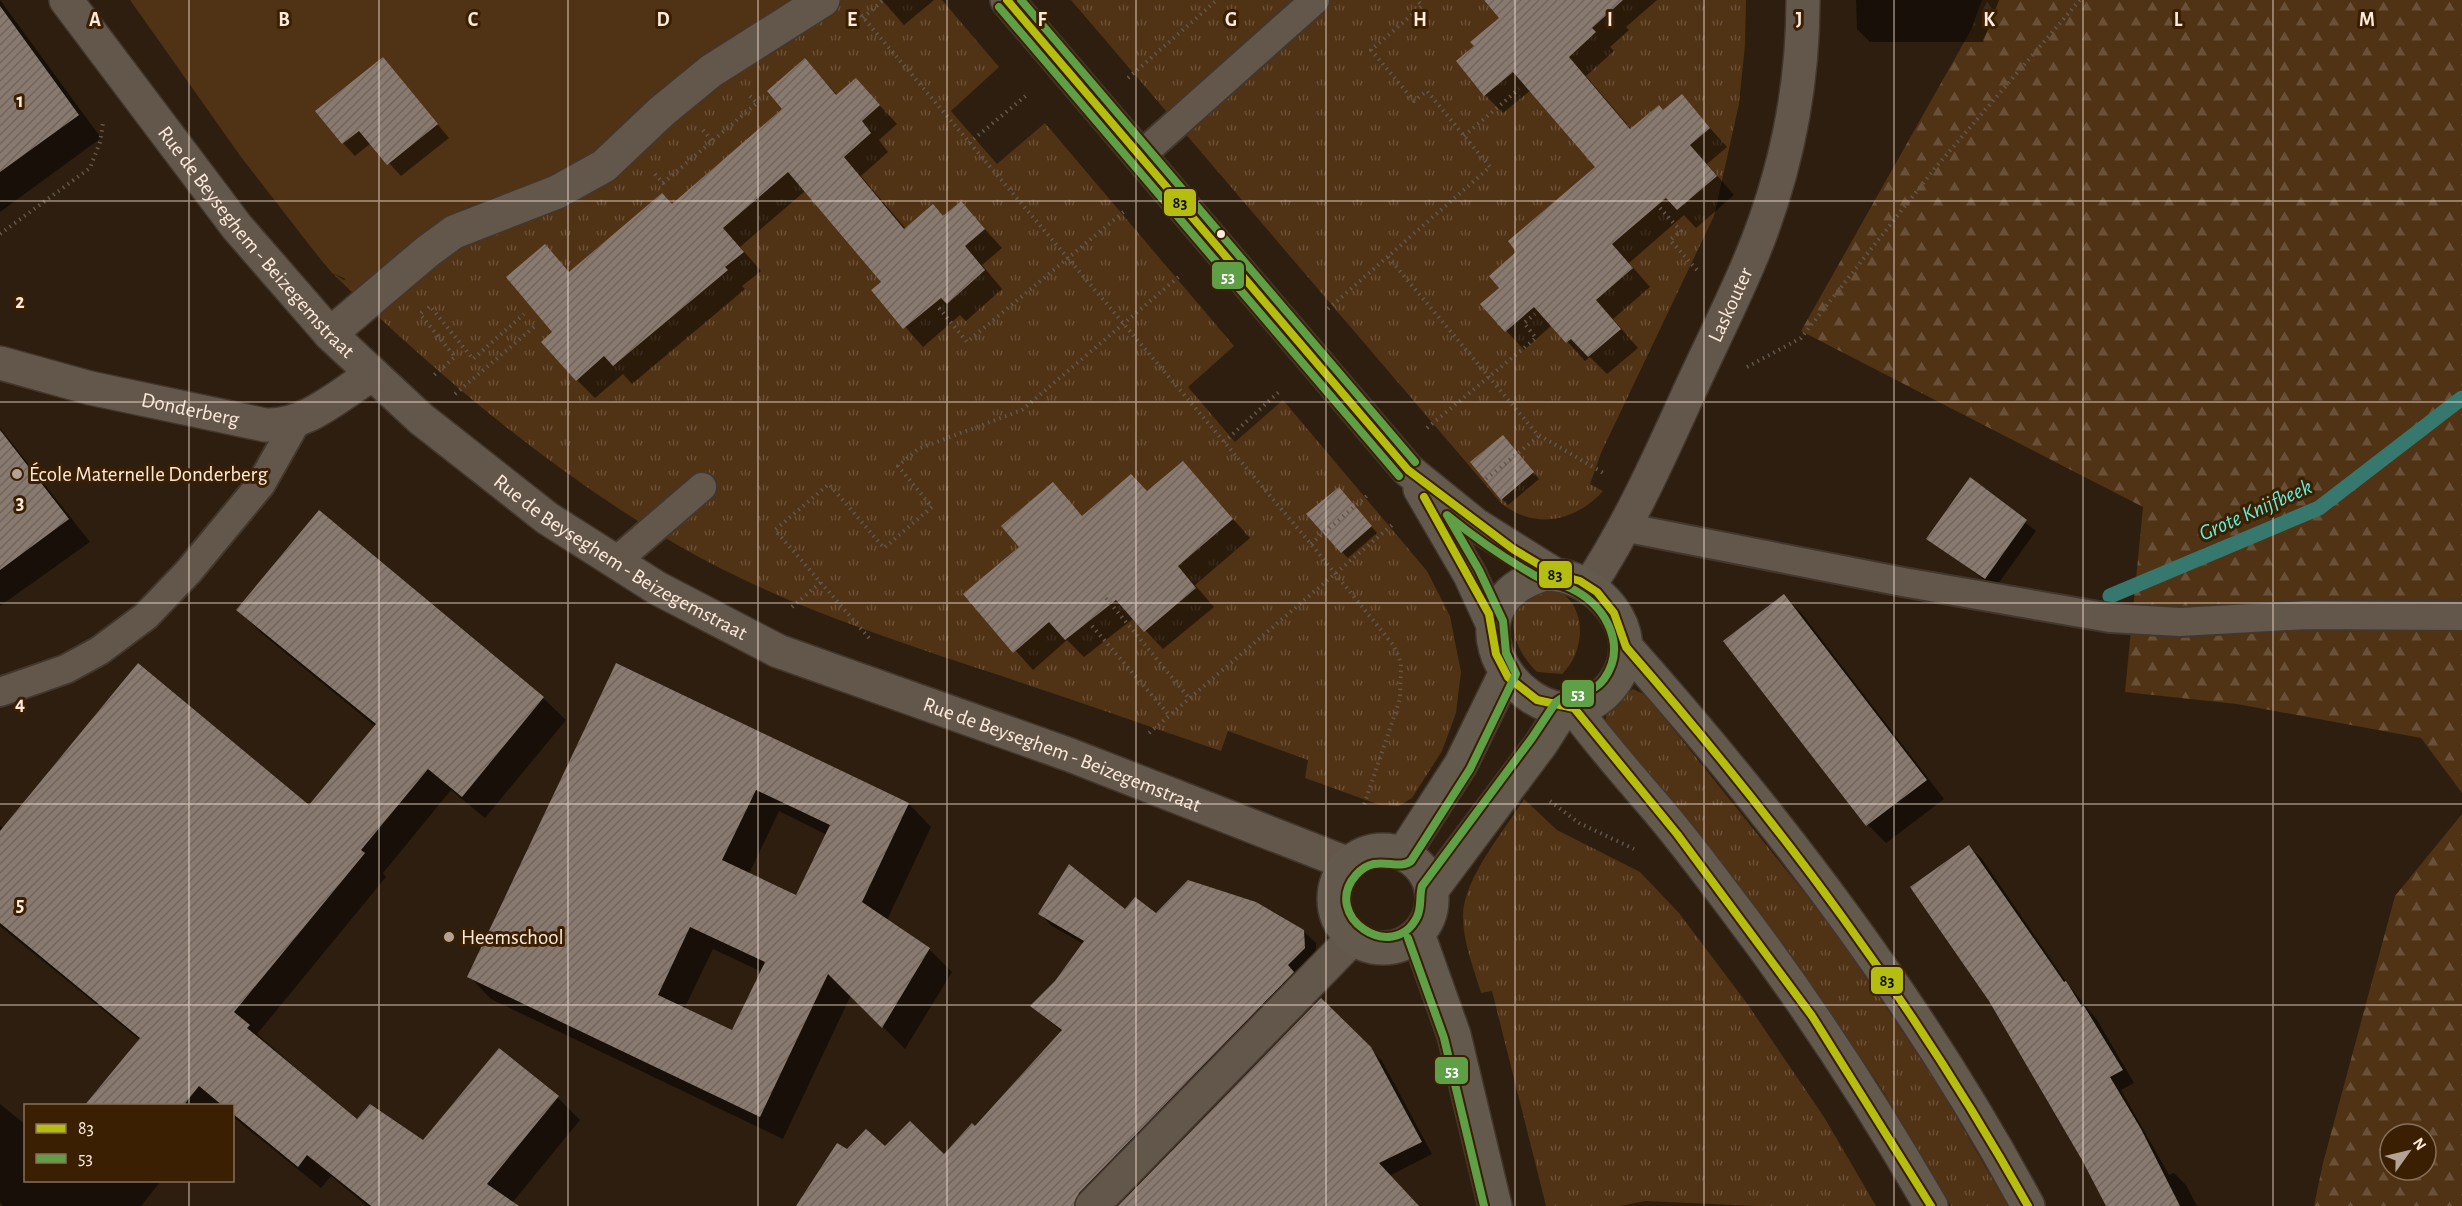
<svg xmlns="http://www.w3.org/2000/svg" width="2462" height="1206" font-family="'Alegreya Sans',sans-serif">
<style>
.grass{fill:url(#grass-tufts)}
.forest{fill:url(#forest-firs);fill-rule:evenodd}
.park{fill:#503214}
.shadow{fill:#0007;fill-rule:evenodd}
.lines{fill:none;stroke-linecap:round;stroke-linejoin:round}
.stream{stroke:#36786d;stroke-width:15}
.building{fill:url(#building-hatch);fill-rule:evenodd}
.lane-casing{stroke:#43372d;stroke-width:32}
.street-casing{stroke:#43372d;stroke-width:36}
.secondary-casing{stroke:#43372d;stroke-width:36}
.path{stroke:#62574d;stroke-width:4;stroke-dasharray:1.5 4.5;stroke-linecap:butt}
.lane{stroke:#63574c;stroke-width:28}
.street{stroke:#63574c;stroke-width:33}
.secondary{stroke:#635a4d;stroke-width:33}
.bus-1-casing{stroke:#3a1f02;stroke-width:12}
.bus-2-casing{stroke:#3a1f02;stroke-width:12}
.bus-1{stroke:#b4bd10;stroke-width:8}
.bus-2{stroke:#5f9f46;stroke-width:8}
.grid{fill:none;stroke:#fdeadb;stroke-width:1.5;stroke-opacity:0.55}
.bus-dot{fill:#fdeadb;stroke:#3a1f02;stroke-width:2}
.poi-dot{fill:#b4a394;stroke:#3a1f02;stroke-width:2}
.labels{text-anchor:middle;stroke-width:6;stroke-linejoin:round;paint-order:stroke}
.street-label{font-size:21px;fill:#fdeadb;stroke:#3a1f02}
.poi-label{font-size:21px;fill:#fdeadb;stroke:#3a1f02;text-anchor:start}
.water-label{font-size:22px;font-style:italic;fill:#63f0dc;stroke:#3a1f02}
.grid-label{font-size:20px;text-anchor:middle;font-weight:bold;fill:#fdeadb;stroke:#3a1f02;stroke-width:6;stroke-linejoin:round;paint-order:stroke}
.line-badge{stroke:#3a1f02;stroke-width:2}
.badge-label{font-size:16px;text-anchor:middle;font-weight:bold;fill:#fff}
.pale-badge-label{font-size:16px;text-anchor:middle;font-weight:bold;fill:#111}
</style>
<defs>
<pattern id="grass-tufts" width="24" height="20" patternUnits="userSpaceOnUse" patternTransform="scale(1.5)"><rect width="24" height="20" fill="#503214"/><path d="M3 7l-1-3M5 7V3M7 7l1-3M15 17l-1-3M17 17v-4M19 17l1-3" fill="none" stroke="#6a5036"/></pattern>
<pattern id="forest-firs" width="22" height="20" patternUnits="userSpaceOnUse" patternTransform="scale(1.5)"><rect width="22" height="20" fill="#503214"/><path d="M5 1l3.5 6h-7zM16 11l3.5 6h-7z" fill="#6a5036"/></pattern>
<pattern id="building-hatch" width="6" height="6" patternUnits="userSpaceOnUse" patternTransform="scale(1.5)"><rect width="6" height="6" fill="#897a70"/><path d="M-1 1l2-2M0 6l6-6M5 7l2-2" fill="none" stroke="#71655e"/></pattern>
</defs>
<rect width="100%" height="100%" fill="#2d1e0f"/>
<path class="grass" d="M795,0H942L999,67L951,111L997,164L1045,123L1234,346L1188,387L1235,442L1283,400L1427,571L1450,616L1461,672L1456,713L1442,751L1412,798L1399,806L1380,805L1305,778L1308,760L1228,731L1221,751C1137,722 1053,693 968,665C870,632 769,598 679,546C549,470 440,377 332,273L344,280Z
M1071,0H1746L1745,45L1739,104L1714,216L1601,453L1590,484L1603,491C1575,522 1534,530 1501,503Z
M1531,587C1539,588 1552,587 1559,591C1589,609 1584,654 1562,674L1537,672C1523,659 1510,636 1514,617C1517,607 1526,596 1531,587Z
M1633,689L1646,695L1832,927L1937,1083L2008,1206H1951L1880,1086L1786,948L1702,837L1606,722C1604,708 1622,696 1633,689Z
M1524,799L1557,830L1640,872L1679,913L1746,1002L1824,1117L1876,1206H1756L1645,1201L1620,1206H1546L1492,991L1481,993C1474,969 1463,942 1463,917C1462,880 1505,830 1524,799Z"/>
<path class="forest" d="M1982,0H2462V793L2421,738L2237,704L2125,692L2143,507L1801,331L1971,30Z
M2462,814V1206H2314L2323,1163L2395,896ZM2390,1134H2426V1170H2390Z"/>
<path class="park" d="M130,0H795L601,150L362,286L332,273L317,255L241,157Z"/>
<path class="shadow" d="M0,0L101,138L0,212Z
M882,0H934L904,25Z
M1486,0H1657L1626,27L1629,30L1610,47L1614,51L1586,76L1632,130L1663,111L1681,96L1727,147L1707,164L1734,195L1696,228L1684,215L1629,263L1650,287L1613,319L1638,348L1607,374L1590,357L1585,361L1552,325L1524,350L1482,304L1501,288L1518,252L1597,167L1531,90L1503,113L1485,95L1476,46L1501,18Z
M1856,0H1999L1983,42H1870L1857,29Z
M383,59L449,138L401,176L371,143L355,156L343,143Z
M805,60L838,96L856,80L897,124L879,140L888,152L861,176L906,229L944,217L961,203L1002,248L982,265L1002,289L966,321L960,315L923,347L873,290L883,282L805,191L740,247L761,271L742,286L745,289L632,384L623,374L595,398L577,380L555,332L545,246L570,273L672,206L784,109Z
M0,428L90,542L0,606Z
M1508,443L1539,479L1508,505L1502,499Z
M1183,463L1250,538L1195,585L1214,607L1163,649L1134,618L1084,657L1067,640L1033,670L965,594L1021,547L1052,484L1083,517L1148,492Z
M1971,479L2036,531L1995,588L1928,538Z
M1344,495L1377,533L1348,558L1342,552Z
M1784,596L1802,614L1944,799L1886,843L1868,825L1725,641Z
M238,610L543,698L566,720L485,818L451,790L383,873L386,877L257,1034L357,1121L423,1142L500,1050L558,1098L580,1120L512,1203L516,1206H367L331,1176L321,1188L232,1116V1106H86L140,1040L0,926V826L4,829L310,807L376,727L260,632Z
M617,665L909,804L931,827L887,920L929,949L952,972L905,1049L851,995L783,1139L491,999L469,976ZM779,811L827,835L797,897L749,874ZM713,949L762,972L733,1032L684,1009Z
M1969,847L1982,859L2067,983L2097,1020L2134,1083L2121,1090L2169,1175L2174,1173L2186,1185L2197,1206H2107Z
M1125,911L1303,931L1316,943V960L1089,1206H809L847,1151L885,1148L944,1156L975,1128L1062,1032L1032,1006L1056,982L1084,944L1052,926L1040,914Z
M1321,1000L1382,1061L1432,1154L1389,1176L1417,1206H1120Z
M0,1104L26,1125V1180H162L141,1206H3L0,1202Z"/>
<g class="lines">
<path class="stream" d="M2110,596L2319,508L2462,398"/>
</g>
<path class="building" d="M1484,0H1623L1592,28L1596,32L1569,57L1630,129L1659,105L1663,110L1682,94L1710,128L1690,145L1717,176L1677,210L1666,198L1612,244L1633,268L1596,300L1621,329L1588,357L1571,339L1566,343L1534,307L1505,332L1480,304L1499,288L1489,276L1516,252L1508,241L1595,167L1513,72L1484,96L1456,61L1474,46L1470,42L1499,18Z
M0,6L79,115L0,172Z
M383,57L438,124L387,165L359,131L342,144L315,111Z
M805,58L836,95L856,78L880,105L862,121L871,133L844,157L904,229L933,204L943,216L961,201L985,229L965,246L985,270L947,304L941,298L903,329L871,290L881,282L788,172L723,228L744,252L725,267L728,270L613,366L604,356L576,381L541,342L552,332L506,277L545,244L569,272L662,193L672,204L782,109L767,91Z
M0,430L69,519L0,570Z
M1503,435L1534,472L1501,500L1470,462Z
M1183,461L1233,519L1178,566L1196,588L1144,632L1116,600L1065,640L1049,622L1013,653L963,594L1019,547L1001,526L1053,482L1082,516L1131,474L1147,491Z
M1970,477L2027,520L1985,579L1926,539Z
M1339,487L1372,526L1341,553L1306,514Z
M319,510L544,697L462,797L428,769L361,850L365,853L234,1012L250,1025L247,1028L357,1119L370,1104L423,1140L499,1048L559,1096L487,1184L519,1206H371L307,1155L298,1167L232,1113V1106H223L199,1086L183,1106H84L140,1038L0,923V831L138,663L309,805L376,724L236,610Z
M1784,594L1927,780L1866,826L1723,641Z
M616,663L909,803L862,902L930,948L882,1028L828,974L760,1117L467,977ZM756,790L830,825L796,895L722,860ZM690,927L765,962L732,1030L658,995Z
M1969,845L2064,982L2066,981L2082,1007L2084,1006L2123,1070L2110,1077L2141,1129L2180,1206H2106L2082,1160L1989,1001L1910,887Z
M1069,864L1125,909L1135,897L1156,913L1188,880L1256,902L1304,930L1305,948L1288,965L1294,972L1079,1193L1074,1206H796L837,1143L847,1149L866,1129L885,1146L910,1121L944,1154L972,1123L975,1126L1062,1030L1030,1006L1055,981L1084,941L1038,914Z
M1321,998L1371,1047L1422,1142L1379,1163L1419,1206H1118Z"/>
<g class="lines">
<defs>
<path id="lane" d="M1140,156L1315,0
M1623,527L1903,582L2110,618L2180,622L2307,615L2462,616
M615,562L702,487
M0,692L66,669L99,651L146,616L189,571L261,484L296,422"/>
<g id="street">
<path id="s1" d="M66,0L237,227L330,334L420,418L547,518L657,588L778,651L1070,755L1349,864"/>
<path d="M330,334L428,251L454,232L557,192L604,166L661,112L711,71L823,0"/>
<path id="s2" d="M0,363L90,388L265,425C305,427 338,396 371,375"/>
<path id="s3" d="M1589,586C1630,524 1660,456 1691,388C1710,347 1730,307 1748,265C1784,181 1803,90 1803,0"/>
<path d="M1092,1206L1353,938"/>
</g>
<path id="secondary" d="M1007,0L1408,470L1476,525L1554,574
M1420,489L1470,575L1493,625
M1545,574C1596,573 1648,631 1616,680C1553,774 1419,612 1545,574Z
M1626,647C1778,818 1920,1004 2028,1206
M1574,708C1600,744 1629,776 1658,810C1684,841 1709,874 1733,906C1806,1002 1871,1102 1931,1206
M1334 899a49 49 0 1 1 98 0a49 49 0 1 1-98 0Z
M1403,854L1461,764L1506,672
M1431,891L1541,744L1564,708
M1418,934L1454,1035L1495,1206"/>
</defs>
<use href="#lane" class="lane-casing"/>
<use href="#street" class="street-casing"/>
<use href="#secondary" class="secondary-casing"/>
<path class="path" d="M861,15L1311,544L1394,646L1401,663L1400,699L1364,805
M863,18L883,0
M1128,78L1217,0
M703,130L712,141
M1464,136L1519,89
M969,143L1029,93
M655,174L663,183L757,103L750,96
M1660,208L1681,231L1670,240L1697,270
M0,234L90,168L100,142L103,123
M1388,257L1537,434L1605,474
M428,308L430,306L473,359L524,314
M939,308L967,342L1127,209
M1328,309L1490,167L1427,91L1414,101L1371,50L1422,6L1417,0
M422,312L420,314L455,357L434,375
M1747,367L1801,338L1935,168L2080,0
M455,394L534,327
M1427,428L1536,338L1524,323L1535,314
M1224,442L1281,390
M1486,479L1539,436
M1311,544L1370,493
M1106,598L1189,698
M792,607L821,582
M1092,626L1169,715
M869,638L775,530L829,484L884,548L932,507L898,466L918,449L1022,410L1182,274
M1149,733L1392,525
M1550,801L1579,823L1634,849"/>
<use href="#lane" class="lane"/>
<use href="#street" class="street"/>
<use href="#secondary" class="secondary"/>
<defs>
<path id="bus-1" d="M1007,0L1408,470L1513,549L1555,574L1580,581L1597,592L1614,613L1626,647C1781,825 1912,1000 2028,1206
M1424,497L1489,614L1496,654L1508,677L1537,700L1574,708L1677,834L1812,1016L1931,1206"/>
<path id="bus-2" d="M1021,0L1415,462
M999,7L1399,476
M1447,515C1474,537 1504,558 1534,575C1547,583 1563,583 1576,591C1607,608 1627,647 1604,679C1590,698 1569,690 1556,702L1532,738L1422,886C1419,896 1422,907 1417,917C1393,965 1320,916 1356,875C1376,852 1397,872 1411,861L1470,769L1516,674L1506,653L1503,621L1479,570Z
M1408,938L1444,1038L1484,1206"/>
</defs>
<use href="#bus-1" class="bus-1-casing"/>
<use href="#bus-2" class="bus-2-casing"/>
<use href="#bus-1" class="bus-1"/>
<use href="#bus-2" class="bus-2"/>
</g>
<path class="grid" d="M189,0V1106M379,0V1206M568,0V1206M758,0V1206M947,0V1206M1136,0V1206M1326,0V1206M1515,0V1206M1704,0V1206M1894,0V1206M2083,0V1206M2273,0V1206M0,201H2462M0,402H2462M0,603H2462M0,804H2462M0,1005H2462M189,1180V1206"/>
<circle class="bus-dot" cx="1221" cy="234" r="5"/>
<g class="poi-dot">
<circle cx="17" cy="474" r="6"/>
<circle cx="449" cy="937" r="6"/>
</g>
<g class="labels">
<g class="street-label">
<text dy="7" stroke="none"><textPath href="#s1" startOffset="308">Rue de Beyseghem - Beizegemstraat</textPath></text>
<text dy="7" stroke="none"><textPath href="#s3" startOffset="315">Laskouter</textPath></text>
<text dy="7" stroke="none"><textPath href="#s2" startOffset="196">Donderberg</textPath></text>
<text dy="7" stroke="none"><textPath href="#s1" startOffset="794">Rue de Beyseghem - Beizegemstraat</textPath></text>
<text dy="7" stroke="none"><textPath href="#s1" startOffset="1280">Rue de Beyseghem - Beizegemstraat</textPath></text>
</g>
<g class="poi-label">
<text x="29" y="481">École Maternelle Donderberg</text>
<text x="461" y="944">Heemschool</text>
</g>
<g class="water-label">
<text transform="translate(2255 509) rotate(-24)" y="8">Grote Knijfbeek</text>
</g>
</g>
<g class="grid-label">
<text x="95" y="26">A</text>
<text x="284" y="26">B</text>
<text x="473" y="26">C</text>
<text x="663" y="26">D</text>
<text x="852" y="26">E</text>
<text x="1042" y="26">F</text>
<text x="1231" y="26">G</text>
<text x="1420" y="26">H</text>
<text x="1610" y="26">I</text>
<text x="1799" y="26">J</text>
<text x="1989" y="26">K</text>
<text x="2178" y="26">L</text>
<text x="2367" y="26">M</text>
<text x="20" y="107">1</text>
<text x="20" y="308">2</text>
<text x="20" y="509">3</text>
<text x="20" y="710">4</text>
<text x="20" y="911">5</text>
</g>
<g class="line-badge">
<rect x="1163" y="188" width="34" height="29" rx="6" fill="#b4bd10"/>
<rect x="1211" y="261" width="34" height="29" rx="6" fill="#5f9f46"/>
<rect x="1538" y="560" width="35" height="29" rx="6" fill="#b4bd10"/>
<rect x="1561" y="679" width="34" height="29" rx="6" fill="#5f9f46"/>
<rect x="1870" y="966" width="34" height="29" rx="6" fill="#b4bd10"/>
<rect x="1434" y="1056" width="35" height="29" rx="6" fill="#5f9f46"/>
</g>
<g class="badge-label">
<text x="1228" y="282">53</text>
<text x="1578" y="699">53</text>
<text x="1452" y="1076">53</text>
</g>
<g class="pale-badge-label">
<text x="1180" y="208">83</text>
<text x="1555" y="580">83</text>
<text x="1887" y="986">83</text>
</g>
<rect x="24" y="1104" width="210" height="78" fill="#3a1f02" stroke="#887059" stroke-width="1.5"/>
<rect x="36" y="1124" width="30" height="9" fill="#b4bd10" stroke="#887059" stroke-width="1.5"/>
<text x="78" y="1134" font-size="18" fill="#fdeadb">83</text>
<rect x="36" y="1154" width="30" height="9" fill="#5f9f46" stroke="#887059" stroke-width="1.5"/>
<text x="78" y="1164" font-size="18" fill="#fdeadb">53</text>
<g transform="translate(2408 1152) rotate(56)"><circle r="28" fill="#3a1f02" stroke="#887059" stroke-width="1.5"/>
<path d="M0-4.5L10 22L0 15L-10 22Z" fill="#b4a394"/>
<text y="-9" font-size="16" font-weight="bold" text-anchor="middle" fill="#fdeadb">N</text>
</g>
</svg>
